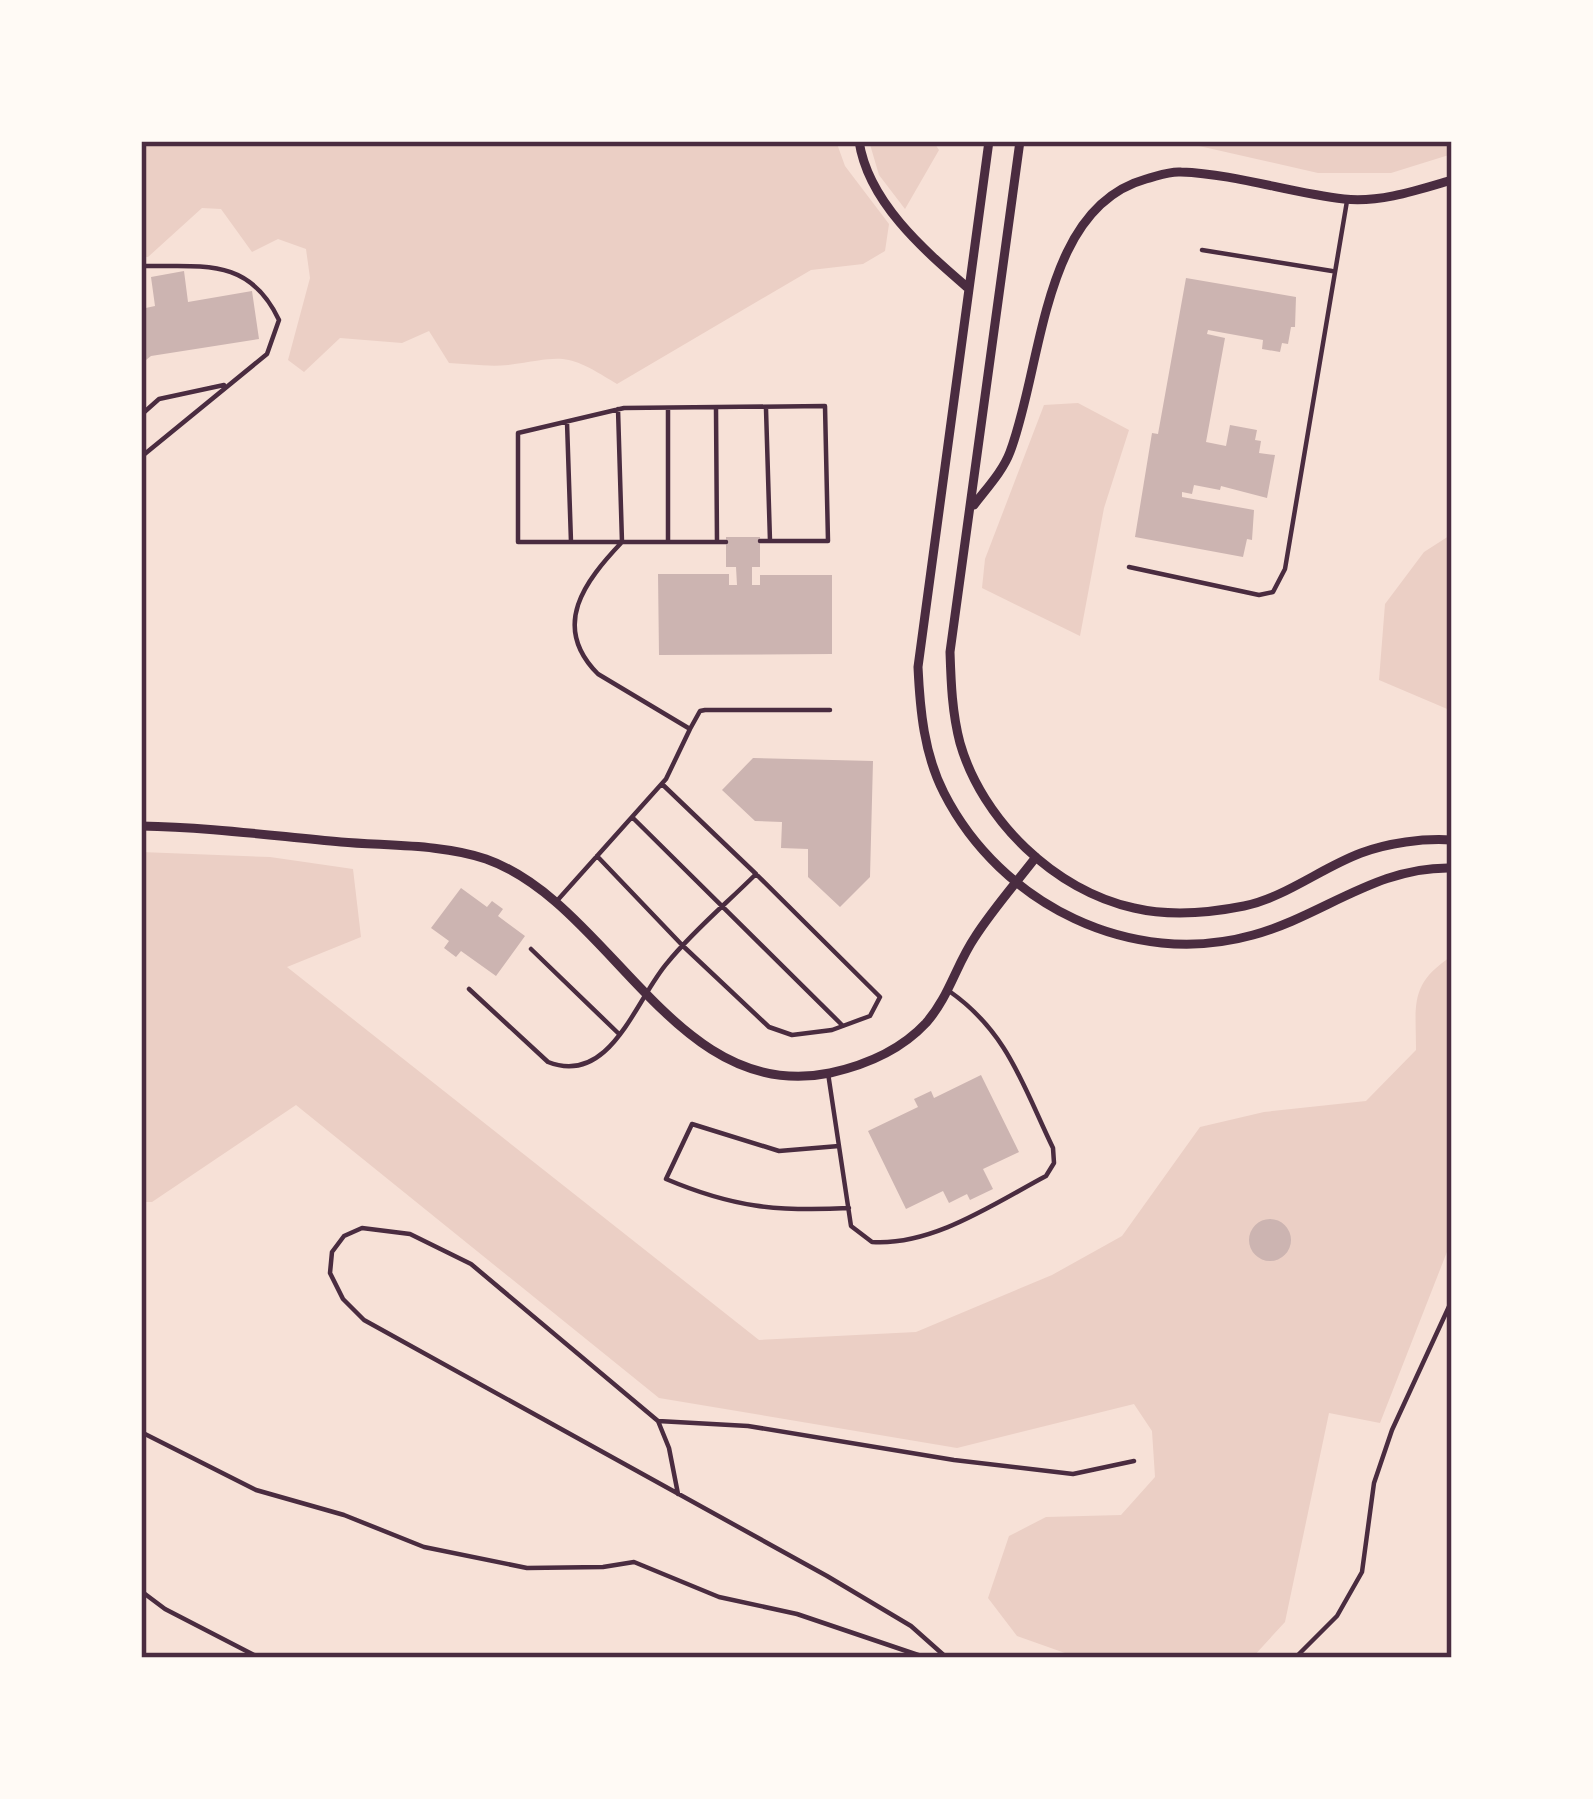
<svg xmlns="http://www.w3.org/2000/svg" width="1593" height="1799" font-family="'Roboto Serif',serif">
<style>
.green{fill:#ebcfc5}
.building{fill:#ccb4b1}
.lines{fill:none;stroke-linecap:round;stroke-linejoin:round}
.service{stroke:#4a2c40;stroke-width:4.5}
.minor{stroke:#4a2c40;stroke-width:9}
.neatline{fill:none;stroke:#4a2c40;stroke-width:4.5}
</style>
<rect width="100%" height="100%" fill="#f7e1d7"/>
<path class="green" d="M141,141H836L845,166L889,224L885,251L863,264L811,270L617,384C564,351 565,357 508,365C489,367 468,364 449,363L429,331L402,343L340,338L304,372L288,360L310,278L306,249L278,239L252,252L221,209L202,208L148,257H141Z
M869,141H933L939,150L905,209L879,175Z
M1177,141H1452V154L1391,173H1318Z
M1078,403L1129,430L1104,508L1080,636L982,588L985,559L1044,405Z
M1452,534V711L1379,680L1385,604L1424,552Z
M141,852L270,857L353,869L361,937L287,967L759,1340L916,1332L1052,1275L1122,1236L1200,1127L1264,1112L1366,1101L1416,1050C1416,1004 1409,984 1452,956V1239L1380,1423L1329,1413L1285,1622L1252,1658H1079L1017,1636L988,1598L1009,1536L1046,1517L1121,1515L1155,1477L1152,1431L1134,1404L957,1448L659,1398L296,1105L152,1202H141Z"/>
<path class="building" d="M184,271L188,302L252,291L259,339L151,356L141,364V309L155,306L151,277Z
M1186,278L1296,297L1295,327H1291L1288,344L1282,343L1280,352L1262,349L1263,340L1208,330L1207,334L1225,338L1206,442L1226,446L1230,425L1257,430L1255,440L1261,441L1259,453L1275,455L1267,498L1221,486L1220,490L1194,485L1192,494L1182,492V497L1254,510L1252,540L1247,539L1243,557L1135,537L1152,433L1158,434Z
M726,537H760V567H752V585H760V575H832V654L659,655L658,574H729V585H737L736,567H726Z
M753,758L873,761L870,877L840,907L808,877V849L781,848L782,822L755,821L722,790Z
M461,888L487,907L492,901L503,909L498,916L525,936L496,976L461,951L456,957L444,948L449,941L431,928Z
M981,1075L1019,1152L983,1169L993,1189L970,1200L967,1194L949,1203L943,1191L906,1209L868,1131L918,1107L914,1099L931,1091L934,1098Z
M1249 1240a21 21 0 1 1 42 0a21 21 0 1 1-42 0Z"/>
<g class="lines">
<path class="service" d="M1202,250L1332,271
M141,266C201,267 249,256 279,320L267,354L141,457
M618,409L622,542C585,581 550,626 598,674L690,729L700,711L705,710H830
M716,409L717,542
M766,409L770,541
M141,415L159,399L224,385
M567,422L571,542
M668,542V409
M726,542H518V433L624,408L825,406L828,541H760
M1129,567L1259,595L1273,592L1285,569L1347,201
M662,784L756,874
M632,817L841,1024
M555,903L666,779L690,729
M531,949L618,1033
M469,989L548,1062C611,1087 636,998 668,962C694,930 727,903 756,874L880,997L870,1016L832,1030L792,1035L769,1027L683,946L597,856
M828,1073L851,1226L872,1242C933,1246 995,1203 1046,1176L1054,1163L1053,1148C1023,1086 1008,1032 949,991
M839,1146L779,1151L692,1124L666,1179C732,1207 777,1212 849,1208
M658,1421L748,1426L954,1460L1073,1474L1134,1461
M141,1432L256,1490L344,1515L424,1547L527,1568L603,1567L634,1562L719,1597L797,1614L927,1658
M678,1494L669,1448L658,1421L471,1264L410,1234L362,1228L344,1236L332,1252L330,1273L343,1299L364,1320L827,1576L911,1626L947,1658
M141,1591L165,1609L260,1658
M1295,1658L1337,1616L1362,1572L1374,1483L1392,1430L1452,1300"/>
<path class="minor" d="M859,141C868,202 924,250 968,288
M989,141L918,667C920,710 924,754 944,793C1001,905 1132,969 1253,935C1323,916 1376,866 1452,868
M1020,141L950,652C951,682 952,713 960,743C982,820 1055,891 1134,908C1168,916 1209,913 1244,906C1286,897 1321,868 1361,853C1388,843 1423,838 1452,840
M974,505C986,489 1003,471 1010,452C1043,366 1041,208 1146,179C1158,176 1169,171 1181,172C1236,174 1290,193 1344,199C1380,203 1418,190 1452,180
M141,826C208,827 274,836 341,842C388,846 442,844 486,859C611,903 675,1105 830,1073C866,1065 900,1051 926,1023C949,997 956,965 975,937C993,909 1016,883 1036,857"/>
</g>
<rect width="1593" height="1799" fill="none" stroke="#fffaf5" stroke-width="288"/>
<rect x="144" y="144" width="1305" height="1511" class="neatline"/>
</svg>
